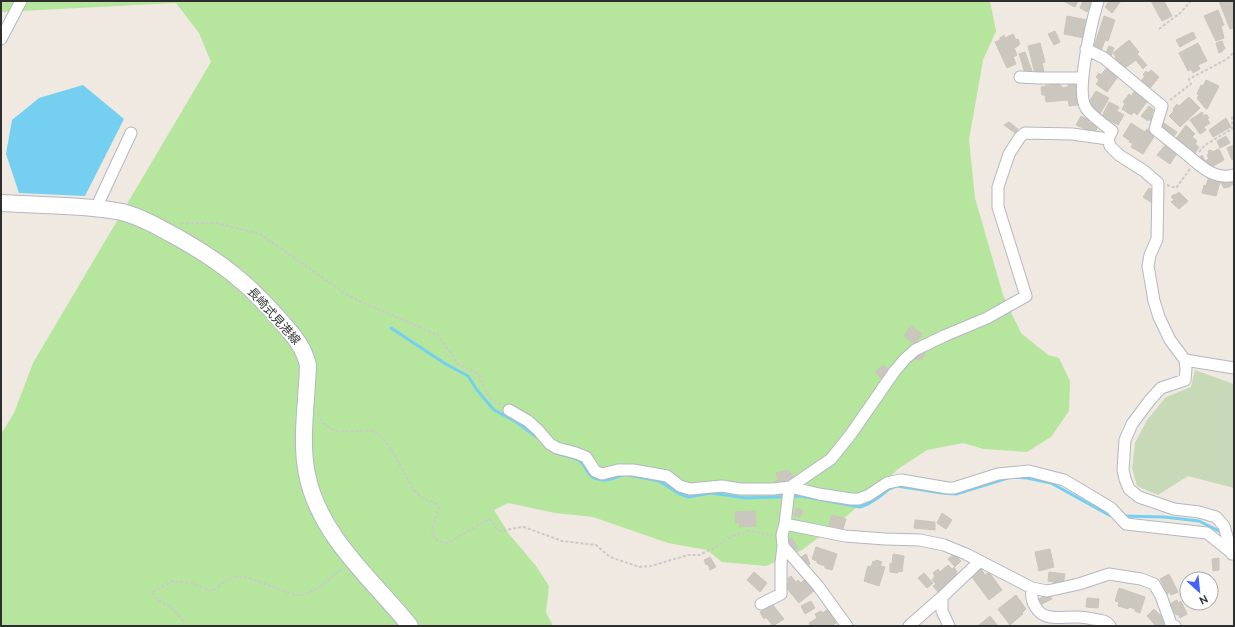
<svg xmlns="http://www.w3.org/2000/svg" width="1235" height="627" font-family="Ubuntu,'Noto Sans JP',sans-serif">
<style>
.green{fill:#b6e59e}
.cemetery{fill:#c8d9b8}
.water{fill:#75cff0}
.lines{fill:none;stroke-linecap:round;stroke-linejoin:round}
.stream{stroke:#75cff0;stroke-width:3}
.building{fill:#cbc7bf;stroke:#cbc5ba}
.street-casing{stroke:#b4b7c1;stroke-width:13}
.secondary-casing{stroke:#b4b7c1;stroke-width:18}
.path{stroke:#c9c9c9;stroke-width:2;stroke-dasharray:3 2;stroke-linecap:butt}
.street{stroke:#fff;stroke-width:11}
.secondary{stroke:#fff;stroke-width:16}
.labels{text-anchor:middle;stroke-width:3.5;stroke-linejoin:round;paint-order:stroke}
.street-label{font-size:12px;fill:#2e2e2e;stroke:#fff}
</style>
<rect width="100%" height="100%" fill="#efe9e1"/>
<path class="green" d="M1,1H990L996,31L983,60L969,140L975,198L1003,295L1021,333L1048,355L1059,358L1070,381L1069,411L1051,437L1027,452L984,449L963,443L927,450L898,469L874,493L843,519L802,550L766,566L722,562L707,550L668,543L593,517L555,513L508,503L494,510L509,534L536,566L549,586L546,612L553,626H1V434L14,413L33,363L211,62L199,33L176,3L1,12Z"/>
<path class="cemetery" d="M1195,370L1234,384V488L1188,476L1158,495L1137,486L1132,468L1135,443L1147,420L1166,397L1191,387Z"/>
<path class="water" d="M83,85L124,119L85,196L19,193L6,154L12,120L39,98Z"/>
<g class="lines">
<path class="stream" d="M391,328L444,363L468,376L477,390L494,410L515,421L537,437
M556,453C564,456 573,456 580,461C589,468 585,478 603,480C609,481 617,476 624,475
M629,475L659,481L678,493L688,497L711,493L746,498L801,496L860,507L868,504L879,497L889,489L897,486L942,493L956,494L1011,477L1027,478L1051,483L1109,515L1113,516
M1123,516L1164,517L1199,521L1223,533"/>
</g>
<path class="building" d="M1063,1H1078L1075,7Z
M1083,1H1093L1087,12L1080,8Z
M1109,1H1121L1112,13L1105,7Z
M1151,1H1164L1172,16L1162,21Z
M1219,1H1234V28L1230,29Z
M1218,10L1224,25L1221,26L1224,38L1216,41L1204,16Z
M1067,16L1087,20L1084,38L1064,34Z
M1104,16L1115,20L1108,41L1105,40L1101,51L1093,49Z
M1055,31L1060,42L1054,45L1048,34Z
M1193,32L1196,38L1180,47L1176,40Z
M1013,34L1016,40L1018,39L1020,44L1018,45V46L1014,48L1017,55L1013,57L1016,64L1007,68L995,42L1000,40V38L1004,35L1005,38Z
M1129,40L1139,52L1137,54L1147,65L1143,69L1136,60L1125,68L1115,58L1116,57L1113,53Z
M1222,41L1225,49H1223V51L1219,53L1216,43Z
M1040,43L1045,62L1042,63L1044,72L1035,74L1028,46Z
M1198,43L1207,61L1198,65L1200,69L1193,73L1191,69L1188,71L1179,53Z
M1109,46L1114,48L1111,56L1106,53Z
M1025,52L1032,71L1025,73L1019,54Z
M1108,66L1119,75L1107,92L1096,84L1099,80L1096,77L1099,73L1101,75Z
M1151,70L1159,77L1150,88L1141,81L1145,76L1143,75L1146,71L1148,73Z
M1206,80L1219,86L1207,109L1205,108L1197,98L1199,95L1197,94L1201,85L1203,86Z
M1077,81L1079,105L1069,106L1068,100L1046,102L1045,95H1042L1041,87L1059,83L1060,86H1062V88L1068,87V82Z
M1136,89L1149,99L1137,115L1134,112L1131,115L1122,109L1125,104L1123,102L1129,94L1131,96Z
M1096,91L1109,98L1100,114L1092,109L1094,107L1088,103Z
M1189,97L1200,108L1180,127L1169,116L1174,111L1173,109L1177,104L1179,106Z
M1109,102L1119,107L1117,111L1124,115L1118,125L1102,116Z
M1149,106L1154,110L1151,115L1154,117L1152,121L1149,119L1148,121L1141,116Z
M1202,112L1204,116L1206,114L1209,118L1207,119L1210,123L1204,127L1206,130L1200,134L1190,120Z
M1081,116L1089,120L1088,122L1098,126L1095,133L1076,125Z
M1226,118L1231,127L1213,137L1209,130Z
M1161,121L1177,132L1174,136L1172,135L1170,137L1159,129Z
M1009,122L1018,129L1015,133L1004,125Z
M1131,123L1145,132L1147,129L1155,135L1143,154L1131,147L1133,144L1129,142L1130,141L1123,136Z
M1186,125L1195,134L1192,137L1197,141L1195,144L1199,147L1194,155L1175,140Z
M1226,136L1230,143L1220,148L1217,141Z
M1166,144L1178,152L1170,164L1157,155Z
M1234,145V159L1232,160L1227,148Z
M1219,149L1224,160L1208,169L1207,168L1200,157L1202,155L1205,161L1209,159L1207,155L1209,154L1208,151L1211,150L1212,152Z
M1209,176L1221,179L1216,196L1202,193L1204,185L1206,186Z
M1230,177L1233,184L1229,187L1224,188L1221,183Z
M1149,188L1155,192L1151,197L1155,199L1152,203L1143,197Z
M1179,192L1188,201L1179,209L1171,202L1174,200L1171,197L1174,194L1175,195Z
M911,326L922,334L915,344L904,336Z
M921,352H925L922,360L913,359L915,356Z
M883,365L889,370L881,378L875,372Z
M789,470L793,478L782,485H776L775,481L778,480L776,473Z
M797,508L803,510L800,517L794,515Z
M755,511L756,526L740,527L739,522L736,523L735,512Z
M942,513L952,520L946,529L937,523Z
M832,515L846,519L843,529L829,525Z
M915,520L935,522V530L914,528Z
M792,538L798,547L793,551L786,542Z
M816,547L837,554L832,570L825,568V566L817,563V561L812,559Z
M1050,549L1054,567L1039,571L1035,552Z
M806,554L810,564L807,566L800,558Z
M893,554L904,556L902,572L898,571V573L890,572V563L892,564Z
M954,554L961,561L955,567L948,559Z
M710,557L716,567L710,570L708,564L706,565L704,560Z
M1219,558V570L1213,571L1212,559Z
M876,560L882,562L880,566L885,567L879,586L864,581L868,566L871,567L873,561L875,562Z
M948,565L952,569L954,567L957,572L956,573L959,576L939,593L933,586L936,584L932,580L935,576L933,573L938,569L940,572Z
M981,569L985,575L989,572L1002,590L989,600L971,576Z
M754,572L767,583L760,592L747,580Z
M1049,572L1065,574L1063,584L1048,581Z
M924,573L933,583L927,588L918,578Z
M1169,574L1178,592L1171,595L1170,592L1167,594L1160,579Z
M791,576L796,582L798,580L801,583L805,579L815,590L799,603L785,586L789,582L787,579Z
M1119,588L1145,597L1140,613L1135,611V609L1129,607L1128,609L1118,606L1119,602L1115,601Z
M1016,595L1026,609L1022,613L1023,614L1010,625L998,609Z
M1044,596H1050L1052,599L1042,604L1039,599Z
M1087,598L1099,599L1098,608L1086,607Z
M1177,600L1178,603L1181,601L1187,614L1180,618L1178,614L1176,615L1170,604Z
M811,601L815,608L805,614L801,606Z
M772,604L784,619L773,626L766,617L764,619L760,612Z
M829,609L831,614L833,612L836,618L834,619L836,623L831,626H811L809,623L817,618L815,614L821,611L822,613Z
M1154,609L1164,619L1163,621L1168,626H1156L1147,616Z
M990,616L997,625L996,626H978Z"/>
<g class="lines">
<defs>
<path id="street" d="M1098,1C1092,21 1075,92 1086,108C1092,117 1104,124 1112,131L1108,139L1110,146L1119,155L1144,171L1158,183L1157,239L1150,255L1148,266L1154,301L1159,317L1170,340L1185,360L1186,369L1185,380L1161,388L1150,400L1132,424L1125,440L1123,470L1125,479L1129,489L1139,497L1174,509L1199,512L1216,517L1224,526L1232,554
M1,39L21,1
M1086,49L1104,58L1162,106L1155,129C1165,137 1175,145 1185,153C1199,164 1213,181 1234,175
M1020,77L1039,78H1083
M96,208L131,133
M1185,360L1234,368
M509,410L528,421L538,430L550,444L557,448L576,453L586,457L595,471L602,474L618,470H633L667,476L680,486L690,489L722,486L740,489H773L790,487L819,494L851,499H859L869,495L887,483L901,480L948,488H954L998,474L1029,471L1064,480L1111,508L1126,524L1207,533L1232,553
M785,524L845,536L885,539L920,540L944,545L966,554L1032,588L1047,591L1079,584L1109,574L1141,579L1154,584L1161,596L1171,624L1175,626
M1032,588C1031,595 1031,600 1035,606C1044,623 1062,616 1078,617C1083,617 1088,618 1093,619C1100,620 1106,620 1110,626
M942,597V611L949,626
M761,604L781,594V563L783,546
M847,626L818,586L783,546L782,535L785,524L789,490L790,487L831,459L851,434L894,372L905,359L915,350L944,336L987,318L1026,296L998,207V187L1009,154L1020,137L1025,133L1072,134L1108,139
M909,626L942,597L980,561"/>
<path id="secondary" d="M1,203C22,204 43,205 65,206C84,207 103,208 122,212C144,218 162,229 182,240C221,262 250,285 280,320C293,335 303,345 308,365C307,400 300,441 307,474C319,536 372,579 410,626"/>
</defs>
<use href="#street" class="street-casing"/>
<use href="#secondary" class="secondary-casing"/>
<path class="path" d="M1159,29L1180,13L1191,1
M1170,100L1191,84L1189,79L1227,59L1234,52
M1199,152L1205,145L1232,129V116H1234
M1167,185L1176,188L1190,169
M181,224L189,223H217L260,234L349,296L366,304L438,335L458,364L478,374L489,397L501,405
M318,414C328,434 340,432 360,431C363,431 368,430 372,431C389,436 402,471 411,485C414,490 418,495 423,498C430,503 433,499 439,507C436,523 422,539 447,543L489,519L493,523L497,530C505,532 515,527 524,527L562,541L596,545L610,557L639,567L651,566L688,555H699L712,549L733,536L749,531L758,532L772,536
M185,626L183,621L171,607L157,600L152,592L173,581L191,583L212,591C218,588 227,578 232,577C246,573 277,590 293,594C296,595 299,596 302,595C317,592 331,577 343,568"/>
<use href="#street" class="street"/>
<use href="#secondary" class="secondary"/>
</g>
<g class="labels">
<g class="street-label">
<text transform="translate(274 316) rotate(48)" y="4">長崎式見港線</text>
</g>
</g>
<rect width="1235" height="627" fill="none" stroke="#2e2e2e" stroke-width="4"/>
<g transform="translate(1199 591) rotate(153)"><circle r="19" fill="#ffffff" stroke="#ababab"/>
<path d="M0-3L7 15L0 10L-7 15Z" fill="#4264fb"/>
<text y="-6" font-size="11" font-weight="bold" text-anchor="middle" fill="#2e2e2e">N</text>
</g>
</svg>
